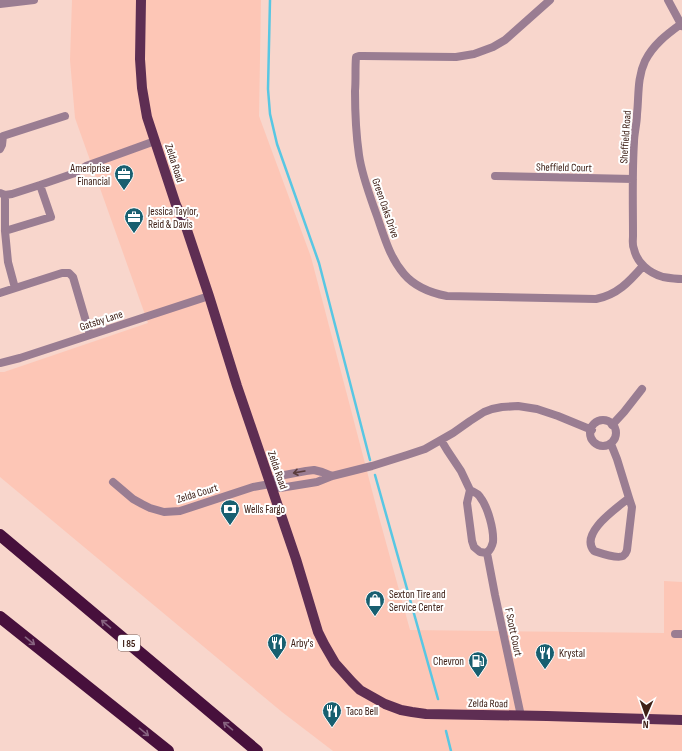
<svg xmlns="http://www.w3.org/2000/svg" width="682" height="751" font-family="'Sofia Sans Condensed',sans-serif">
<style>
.built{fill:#fdc6b6}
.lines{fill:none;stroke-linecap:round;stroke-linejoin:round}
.stream{stroke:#58c7e3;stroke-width:2.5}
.minor{stroke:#9a7d92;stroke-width:8}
.major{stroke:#5e2e53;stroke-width:10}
.highway{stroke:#47103c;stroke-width:12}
.oneway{stroke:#5a3c3c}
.oneway2{stroke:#876480}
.labels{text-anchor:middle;stroke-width:4;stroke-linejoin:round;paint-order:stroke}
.shield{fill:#fff;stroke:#78635d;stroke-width:1}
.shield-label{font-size:10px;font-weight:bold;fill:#3e2017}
.street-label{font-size:11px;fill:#3e2017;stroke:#fff}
.poi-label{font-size:11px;fill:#3e2017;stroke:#fff;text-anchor:start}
</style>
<rect width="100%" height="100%" fill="#f8d6cc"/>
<path class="built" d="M72,0H261L259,116L311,257L379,517L410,630L664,633V581L682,582V751H333L282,712L0,477V372H4L148,323L75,118L70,60Z"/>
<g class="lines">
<path class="stream" d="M270,0L268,89L270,114L277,144L319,263L370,460
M375,475L438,699
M446,731L451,751"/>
<path class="minor" d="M550,0L505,40L493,47L474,54L456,57L363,56H359L356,57C355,68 356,80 355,91C355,112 356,134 359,155C362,176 370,196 377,216C384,236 390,258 404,274C415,287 431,293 447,296L596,299C617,295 629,282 643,266
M668,0L682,26
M0,4L34,0
M681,24C667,34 653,45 645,61C637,78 639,96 637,114C637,124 634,133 634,142C632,173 633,205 633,236C633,240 632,245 634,249C637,263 649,273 663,277C669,278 676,279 682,279
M0,149L2,145L3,136L65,116
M495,176L633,179
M0,193L5,195L12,194L40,185L75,173L86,166L155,141
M5,195V231L8,262L15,288
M5,231L51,217L40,185
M0,293L62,273H69L73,277L90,335
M0,363L20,358L209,296
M590 433a13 13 0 1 1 26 0a13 13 0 1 1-26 0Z
M612,425L624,412L642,389
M441,440L447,450L461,471L470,490L467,503L472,541L474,547L480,552L487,553L495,595L521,716
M611,444L617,459L629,498
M113,482L133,499L142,504L150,508L164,512L180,511L253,487L270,484L280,488L317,482L332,476L372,466L407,455L425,449L453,433L470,421L484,412L492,409L502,407L518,406L537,409L558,416L592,430
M270,484L279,476L306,471L314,470L322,472L332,476
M470,490C473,492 478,493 480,497C488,507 494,530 493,542C492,547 490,550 487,553
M629,498L632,507L627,550C626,553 626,554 623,556C617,559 600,553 594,551C579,533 617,508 629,498Z
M675,634H682"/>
<path class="major" d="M141,0L140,59L142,88L147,117L176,205L185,224L209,296L237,386L296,559L318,632L324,644L335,663L352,682L360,690L385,704L401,710L412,712L426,714L547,716L682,720"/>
<path class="highway" d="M0,535L257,751
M0,617L168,751"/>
</g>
<defs><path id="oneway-shaft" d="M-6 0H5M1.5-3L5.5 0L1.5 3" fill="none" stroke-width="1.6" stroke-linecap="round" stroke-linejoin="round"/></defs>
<use class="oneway" href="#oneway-shaft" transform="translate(299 472) rotate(170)"/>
<g class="oneway2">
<use href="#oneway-shaft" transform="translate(106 624) rotate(-140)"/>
<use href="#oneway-shaft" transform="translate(30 641) rotate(39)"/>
<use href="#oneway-shaft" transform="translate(228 726) rotate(-140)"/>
<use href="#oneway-shaft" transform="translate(144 732) rotate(39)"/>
</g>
<defs>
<symbol id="office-pin" viewBox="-11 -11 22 30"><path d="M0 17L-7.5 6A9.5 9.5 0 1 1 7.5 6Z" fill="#185f70" stroke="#fff"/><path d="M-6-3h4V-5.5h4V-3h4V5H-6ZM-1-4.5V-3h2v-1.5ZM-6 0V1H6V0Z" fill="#fff"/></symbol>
<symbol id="bank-pin" viewBox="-11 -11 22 30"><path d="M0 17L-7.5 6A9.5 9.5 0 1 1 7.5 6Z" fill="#185f70" stroke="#fff"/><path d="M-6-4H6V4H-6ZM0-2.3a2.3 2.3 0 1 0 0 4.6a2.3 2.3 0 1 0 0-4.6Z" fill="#fff"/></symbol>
<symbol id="shop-pin" viewBox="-11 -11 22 30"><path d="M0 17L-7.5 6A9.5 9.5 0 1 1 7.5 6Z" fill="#185f70" stroke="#fff"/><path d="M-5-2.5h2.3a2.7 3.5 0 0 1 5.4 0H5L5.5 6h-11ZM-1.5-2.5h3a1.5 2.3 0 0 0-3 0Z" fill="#fff"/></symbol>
<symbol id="restaurant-pin" viewBox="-11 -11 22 30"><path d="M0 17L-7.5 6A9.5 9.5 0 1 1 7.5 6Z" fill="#185f70" stroke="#fff"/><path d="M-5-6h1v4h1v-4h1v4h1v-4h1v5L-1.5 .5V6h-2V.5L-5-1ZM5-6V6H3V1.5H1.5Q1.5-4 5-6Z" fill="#fff"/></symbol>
<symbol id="fuel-pin" viewBox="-11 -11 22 30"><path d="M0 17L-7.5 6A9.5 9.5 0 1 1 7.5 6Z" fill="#185f70" stroke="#fff"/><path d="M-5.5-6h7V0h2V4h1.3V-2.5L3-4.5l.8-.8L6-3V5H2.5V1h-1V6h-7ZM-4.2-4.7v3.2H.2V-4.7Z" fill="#fff"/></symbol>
</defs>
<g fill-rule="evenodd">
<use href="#office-pin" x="113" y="163" width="22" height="30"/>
<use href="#office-pin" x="123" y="206" width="22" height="30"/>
<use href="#bank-pin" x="219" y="498" width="22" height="30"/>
<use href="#shop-pin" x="364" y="589" width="22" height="30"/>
<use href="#restaurant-pin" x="266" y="632" width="22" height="30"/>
<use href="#restaurant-pin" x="534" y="642" width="22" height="30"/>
<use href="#fuel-pin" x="467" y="650" width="22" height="30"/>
<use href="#restaurant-pin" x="321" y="700" width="22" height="30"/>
</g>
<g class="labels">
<rect class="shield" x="118" y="635" width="22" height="16" rx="3"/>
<g class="shield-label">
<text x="129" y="647">I 85</text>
</g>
<g class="street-label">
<text transform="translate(625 137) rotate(-86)" y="4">Sheffield Road</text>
<text transform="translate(175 163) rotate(72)" y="4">Zelda Road</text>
<text transform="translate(564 167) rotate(1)" y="4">Sheffield Court</text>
<text transform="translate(386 208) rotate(71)" y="4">Green Oaks Drive</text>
<text transform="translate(101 320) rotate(-18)" y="4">Gatsby Lane</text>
<text transform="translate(278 470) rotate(71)" y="4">Zelda Road</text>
<text transform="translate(197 493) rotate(-17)" y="4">Zelda Court</text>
<text transform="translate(514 632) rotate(78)" y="4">F Scott Court</text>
<text transform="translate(488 703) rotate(1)" y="4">Zelda Road</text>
</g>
<g class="poi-label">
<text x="110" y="172" text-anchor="end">Ameriprise<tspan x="110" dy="13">Financial</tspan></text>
<text x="148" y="215">Jessica Taylor,<tspan x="148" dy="13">Reid &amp; Davis</tspan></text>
<text x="244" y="513">Wells Fargo</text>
<text x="389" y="598">Sexton Tire and<tspan x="389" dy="13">Service Center</tspan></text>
<text x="291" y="647">Arby's</text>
<text x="559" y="657">Krystal</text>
<text x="464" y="665" text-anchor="end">Chevron</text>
<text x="346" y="715">Taco Bell</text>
</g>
</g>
<g transform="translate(646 715) rotate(182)" stroke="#ffffff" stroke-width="3" paint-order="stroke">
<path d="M0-3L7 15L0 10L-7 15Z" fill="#3e2017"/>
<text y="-6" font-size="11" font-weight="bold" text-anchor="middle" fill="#3e2017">N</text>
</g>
</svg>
